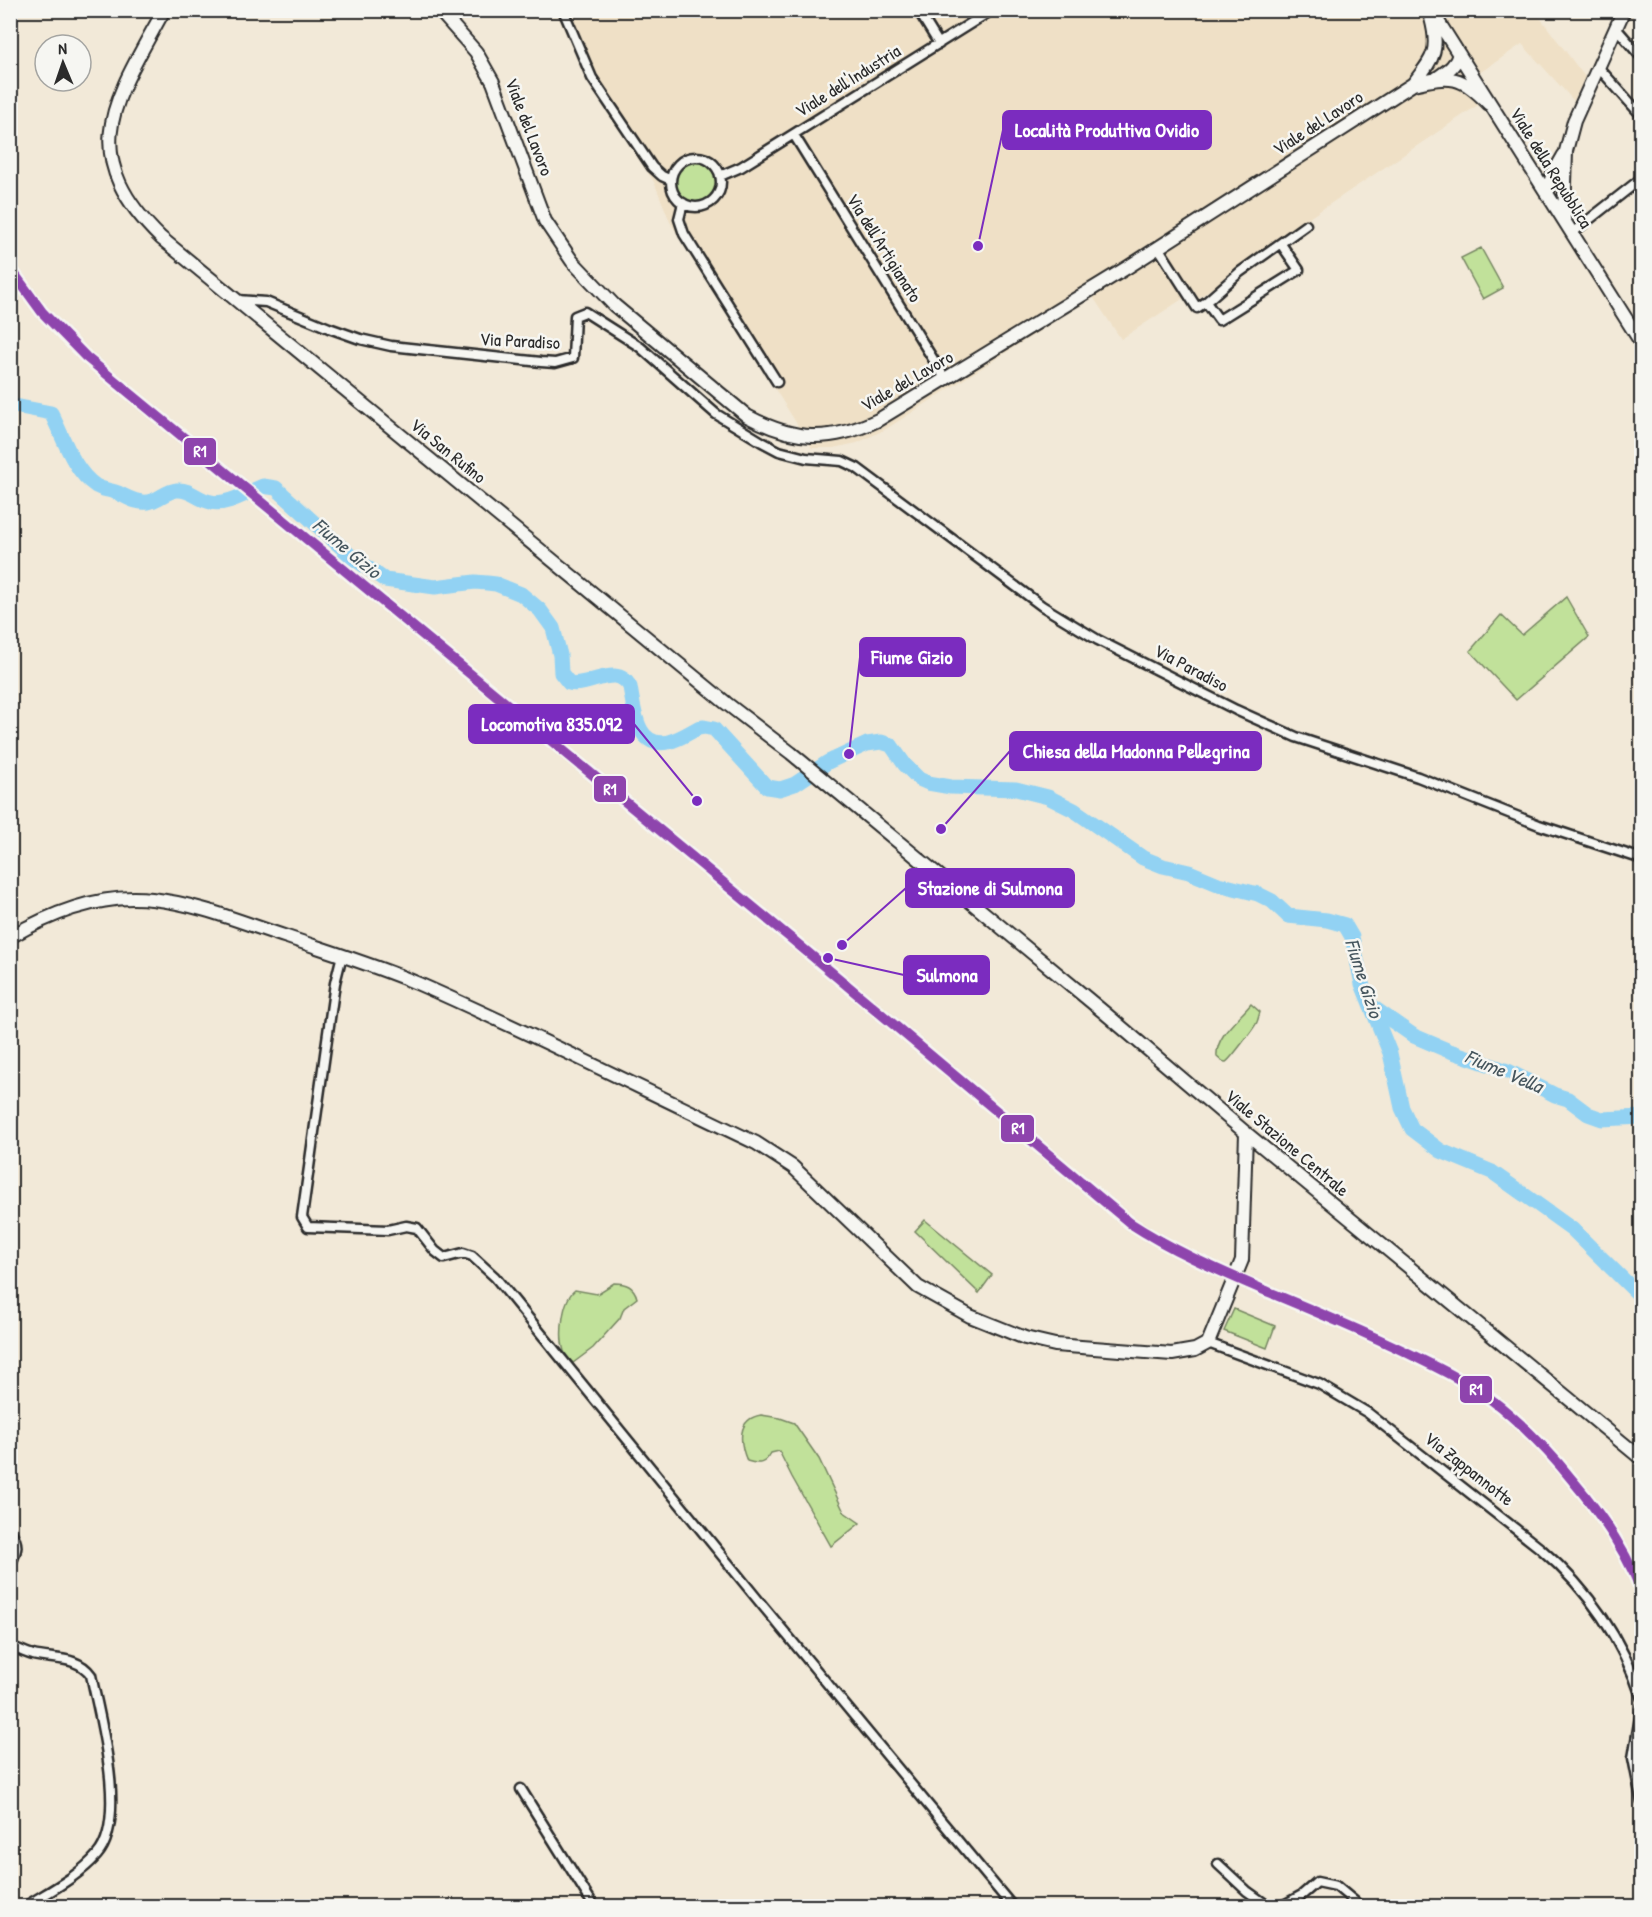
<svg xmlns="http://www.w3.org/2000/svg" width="1652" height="1917" font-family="'Patrick Hand',sans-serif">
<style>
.built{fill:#efe0c6}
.green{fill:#c1e19a;stroke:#768662;stroke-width:1.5}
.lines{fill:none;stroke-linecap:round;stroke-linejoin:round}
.river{stroke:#92d2f3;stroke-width:15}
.street-casing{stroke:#2b2b2b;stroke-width:13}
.secondary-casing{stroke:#2b2b2b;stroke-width:16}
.street{stroke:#f6f6f2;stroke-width:8}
.secondary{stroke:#f6f6f2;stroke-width:12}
.rail-1-casing{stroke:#f6f6f2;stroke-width:15}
.rail-1{stroke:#8e44ad;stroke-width:10}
.labels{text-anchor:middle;stroke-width:5;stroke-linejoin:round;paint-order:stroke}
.street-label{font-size:18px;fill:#2b2b2b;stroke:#f6f6f2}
.water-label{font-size:20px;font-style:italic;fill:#45555d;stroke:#f6f6f2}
.leader{fill:none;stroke:#7b2cbf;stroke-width:2}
.callout-dot{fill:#7b2cbf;stroke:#f6f6f2;stroke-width:2}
.callout{fill:#7b2cbf;stroke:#7b2cbf;stroke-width:2}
.callout-label{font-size:20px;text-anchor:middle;font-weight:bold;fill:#fff}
.line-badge{stroke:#f6f6f2;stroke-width:2}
.badge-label{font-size:16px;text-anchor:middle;font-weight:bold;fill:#fff}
</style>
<rect width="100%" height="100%" fill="#f2e9d8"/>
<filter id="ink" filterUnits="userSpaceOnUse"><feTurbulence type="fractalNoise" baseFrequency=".0167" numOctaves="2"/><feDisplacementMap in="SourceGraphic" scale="12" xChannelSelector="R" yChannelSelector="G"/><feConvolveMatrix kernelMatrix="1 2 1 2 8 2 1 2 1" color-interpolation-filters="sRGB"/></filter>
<g filter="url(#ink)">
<path class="built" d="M556,11H1535L1585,77L1574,101L1522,44L1478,74L1490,97L1306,220L1190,304L1184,298L1121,339L1093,297L886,429L857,443L833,448H812L670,222L654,182L589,84Z"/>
<path class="green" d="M676 182a20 20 0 1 1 40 0a20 20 0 1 1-40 0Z
M1481,248L1503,288L1483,299L1461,258Z
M1566,597L1589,637L1516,700L1470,651L1501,615L1522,635Z
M1251,1004L1260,1012C1259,1015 1258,1020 1257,1022C1255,1027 1229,1061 1226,1062C1222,1062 1220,1060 1217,1057C1215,1036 1239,1019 1251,1004Z
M925,1220L992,1275L979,1293L915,1231Z
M614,1283C626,1283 634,1286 637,1298L624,1308L620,1318L593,1348L573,1363C570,1359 566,1356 564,1351C559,1336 562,1300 575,1290L597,1294Z
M1234,1309L1275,1326L1267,1348L1224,1331Z
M761,1415L780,1418L794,1423L819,1459L844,1512L860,1523L831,1546L792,1477L779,1451L771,1453C765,1464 759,1465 747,1461C739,1442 737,1419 761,1415Z"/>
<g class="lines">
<path class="river" d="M10,405L51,413C63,436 73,471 96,486C103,490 111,490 118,493C127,497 137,504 148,502C159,500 166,491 177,490C191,489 198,500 211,502C227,506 248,492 263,486L276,488L352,557L385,580L435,587L475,582L487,583L496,584L521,594L540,610L553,628L560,655L561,673L569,683C589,688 617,662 630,687C634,708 636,749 668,742C678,740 689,733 698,728L704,727L714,729L767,787L780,789L795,784L828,762L867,744L881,742L891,745L905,765L919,779L928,783L951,787L1016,789L1048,797L1074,810L1143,858L1163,866L1189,872L1218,884L1258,894L1272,901L1288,916L1327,920L1345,925L1352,937L1362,984L1390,1053L1402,1108L1412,1129L1441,1151L1492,1172L1533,1201L1572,1229L1642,1298
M1371,1006L1414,1036L1447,1050L1508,1071L1555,1095L1568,1099L1588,1114L1602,1119L1642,1117"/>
<defs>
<path id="street" d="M563,10L592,78L652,167L662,176L671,180
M918,10L939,44
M1616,28L1642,58
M1598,67L1642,116
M794,135L946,380
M671 182a25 25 0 1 1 50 0a25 25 0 1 1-50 0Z
M720,176L741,167L992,10
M683,203L679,219L684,234L777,382
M1572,233L1642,178
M1158,247L1197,308L1206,302L1219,320L1299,270L1281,244
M237,300L266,302L329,328L360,339L391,346L541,362L555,363L573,358L575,316L585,312L640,347L716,414L762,442L779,451L806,458L842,461L857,468L1042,606L1098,640L1236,710L1296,737L1418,777L1539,825L1642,859
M1206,302L1240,272L1306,225
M342,955L335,983L302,1217L308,1227L388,1230L406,1226L417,1228L435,1251L444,1258L463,1253L472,1256L495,1277L763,1606L1012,1906
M1208,1343L1319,1384L1368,1413L1541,1549C1589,1590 1622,1638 1642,1699
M10,1530C20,1545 17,1550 10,1566
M10,1646C18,1649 26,1653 33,1655C54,1660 78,1656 91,1675C100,1718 128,1820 97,1855C79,1876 50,1891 26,1906
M1642,1705L1633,1758L1642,1803
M521,1789L594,1906
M1218,1864L1247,1891L1268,1906
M1282,1906L1302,1895L1317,1882L1336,1886L1360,1906"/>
<path id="secondary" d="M164,10C115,100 74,153 161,238L726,703L791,753L1106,1014L1246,1133L1642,1459
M439,10L476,52L493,82L545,221L572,261L614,305L747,416C794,441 829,443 878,420L1128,267L1413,84C1452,75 1460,75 1489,104
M1431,10L1642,344
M1437,78C1447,71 1456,66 1459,54
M1413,84C1433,58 1440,52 1431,18
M1547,195L1552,176L1564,155
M1564,219L1566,151L1574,121L1624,10
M10,937C53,912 102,893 152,899C199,904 243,923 287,937C331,952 377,966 419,984C533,1034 644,1090 756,1143L793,1167L918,1287L970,1316L1025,1338L1055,1345L1172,1354L1195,1350L1208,1343L1242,1260L1246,1133"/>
</defs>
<use href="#street" class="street-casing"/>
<use href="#secondary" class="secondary-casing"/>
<use href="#street" class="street"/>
<use href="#secondary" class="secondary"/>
<defs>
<path id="rail-1" d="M10,268L42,312L86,357L793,940L1130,1223C1173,1251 1218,1270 1264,1290C1317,1312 1371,1334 1422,1360C1453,1375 1485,1392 1510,1415C1533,1435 1554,1457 1573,1481C1601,1514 1626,1551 1642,1592"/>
</defs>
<use href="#rail-1" class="rail-1-casing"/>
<use href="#rail-1" class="rail-1"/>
</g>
</g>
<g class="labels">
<g class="street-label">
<text transform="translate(848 81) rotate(-32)" y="6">Viale dell'Industria</text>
<text transform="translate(1318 123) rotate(-33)" y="6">Viale del Lavoro</text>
<text transform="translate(529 127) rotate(69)" y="6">Viale del Lavoro</text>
<text transform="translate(1551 168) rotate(58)" y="6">Viale della Repubblica</text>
<text transform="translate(884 248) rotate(58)" y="6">Via dell'Artigianato</text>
<text transform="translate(520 341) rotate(3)" y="6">Via Paradiso</text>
<text transform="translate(907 381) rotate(-30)" y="6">Viale del Lavoro</text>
<text transform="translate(448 451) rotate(39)" y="6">Via San Rufino</text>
<text transform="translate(1191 668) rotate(28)" y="6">Via Paradiso</text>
<text transform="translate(1287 1143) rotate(40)" y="6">Viale Stazione Centrale</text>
<text transform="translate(1469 1469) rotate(38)" y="6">Via Zappannotte</text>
</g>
<g class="water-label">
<text transform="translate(347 548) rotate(40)" y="7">Fiume Gizio</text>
<text transform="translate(1364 978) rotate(72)" y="7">Fiume Gizio</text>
<text transform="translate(1504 1071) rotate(23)" y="7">Fiume Vella</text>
</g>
</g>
<path class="leader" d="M978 246L1003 130M849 754L860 657M697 801L634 724M941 829L1010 751M842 945L906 888M828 958L904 975"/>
<g class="callout-dot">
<circle cx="978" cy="246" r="6"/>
<circle cx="849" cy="754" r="6"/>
<circle cx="697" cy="801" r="6"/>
<circle cx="941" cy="829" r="6"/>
<circle cx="842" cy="945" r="6"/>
<circle cx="828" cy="958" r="6"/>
</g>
<g class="callout">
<rect x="1003" y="111" width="208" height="38" rx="6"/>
<rect x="860" y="638" width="105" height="38" rx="6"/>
<rect x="469" y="705" width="165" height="38" rx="6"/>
<rect x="1010" y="732" width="251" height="38" rx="6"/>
<rect x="906" y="869" width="168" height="38" rx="6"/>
<rect x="904" y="956" width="85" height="38" rx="6"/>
</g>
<g class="callout-label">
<text x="1107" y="137">Località Produttiva Ovidio</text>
<text x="912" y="664">Fiume Gizio</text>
<text x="552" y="731">Locomotiva 835.092</text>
<text x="1136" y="758">Chiesa della Madonna Pellegrina</text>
<text x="990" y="895">Stazione di Sulmona</text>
<text x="947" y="982">Sulmona</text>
</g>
<g class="line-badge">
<rect x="183" y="437" width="34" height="29" rx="6" fill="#8e44ad"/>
<rect x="593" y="775" width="34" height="28" rx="6" fill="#8e44ad"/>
<rect x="1000" y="1114" width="35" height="29" rx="6" fill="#8e44ad"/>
<rect x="1459" y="1375" width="34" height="29" rx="6" fill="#8e44ad"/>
</g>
<g class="badge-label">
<text x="200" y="457">R1</text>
<text x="610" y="795">R1</text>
<text x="1018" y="1134">R1</text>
<text x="1476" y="1395">R1</text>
</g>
<rect width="1652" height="1917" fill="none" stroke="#f6f6f2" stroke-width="36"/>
<rect x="18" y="18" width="1616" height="1881" fill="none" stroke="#2b2b2b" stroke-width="2" filter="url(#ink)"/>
<g transform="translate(63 63) rotate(358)"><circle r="28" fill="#f6f6f2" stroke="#a5a5a2" stroke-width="1.5"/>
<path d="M0-4.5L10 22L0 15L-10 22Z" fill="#2b2b2b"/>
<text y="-9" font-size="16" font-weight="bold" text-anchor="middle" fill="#2b2b2b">N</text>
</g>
</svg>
